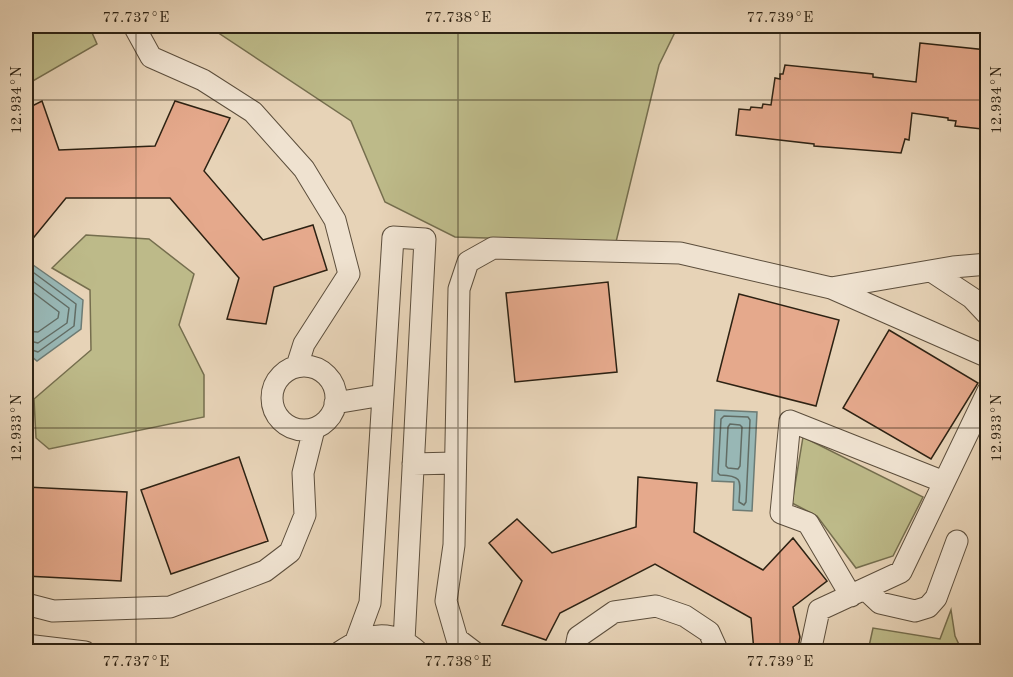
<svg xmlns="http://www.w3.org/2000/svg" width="1013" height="677" font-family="'Old Standard TT',serif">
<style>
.green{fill:#bdba89;stroke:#756e4e;stroke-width:1.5}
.water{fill:#98b7b5;stroke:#6d7b74;stroke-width:1.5}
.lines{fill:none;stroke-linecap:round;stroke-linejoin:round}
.shore{stroke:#626c64;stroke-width:1.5}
.building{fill:#e5a98c;stroke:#2d2213;stroke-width:1.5}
.minor-casing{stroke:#5c4e3c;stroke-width:23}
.minor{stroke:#efe2d0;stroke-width:21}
.ticks{fill:none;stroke:#2d2213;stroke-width:1.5;stroke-opacity:0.45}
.neatline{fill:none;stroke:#2d2213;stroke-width:2}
.ticks-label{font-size:15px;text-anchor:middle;fill:#2d2213}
</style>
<rect width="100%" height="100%" fill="#e7d3b7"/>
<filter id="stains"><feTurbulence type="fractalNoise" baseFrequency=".00333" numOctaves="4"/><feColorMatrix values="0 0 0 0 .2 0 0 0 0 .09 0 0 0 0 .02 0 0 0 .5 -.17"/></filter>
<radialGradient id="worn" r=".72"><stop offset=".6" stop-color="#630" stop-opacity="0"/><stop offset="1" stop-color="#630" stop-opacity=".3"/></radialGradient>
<path class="green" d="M26,26H89L97,44L26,85Z
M208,26H678L659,65L616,242L455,237L385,202L351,121Z
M86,235L149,239L194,274L179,325L204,375V417L49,449L36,438L34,399L91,350L90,290L52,268Z
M803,437L923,497L893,556L856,568L817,516L792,503Z
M951,610L955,636L962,651H868L873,628L940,639Z"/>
<path class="water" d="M26,260L83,300L81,329L37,361L26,352L29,346L26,344Z
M715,410L757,412L752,511L733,510L734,482L712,481Z"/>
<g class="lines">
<path class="shore" d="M26,267L76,304L74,326L38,352L26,348
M26,276L69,308L67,323L38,343L26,340
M26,287L59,312L58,318L38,332L26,331
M724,416L748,417L750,420L746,502L744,505L739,502C740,481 744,476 720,475L718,473L721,419Z
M730,424L740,425L742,427L740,466L738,469L728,468L726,466L728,427Z"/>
</g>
<path class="building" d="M920,43L987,50L984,78H987V128L983,127L982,129L955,126L956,121L948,120V118L912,113L909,140L905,139L901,153L814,146V144L736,135L739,109L750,110L751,107L762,108L763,104L771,105L775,78L780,79V74H783L785,65L873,74V77L916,82Z
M42,101L59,150L155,146L175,101L230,118L204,171L263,240L313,225L327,270L274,287L266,324L227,319L239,278L170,198H66L26,247V109Z
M608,282L617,372L515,382L506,293Z
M739,294L839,320L816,406L717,381Z
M889,330L978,383L931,459L843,408Z
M239,457L268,541L171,574L141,490Z
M638,477L697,483L694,532L763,570L793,538L827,581L793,607L800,637L798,647L776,651H754L751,618L655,564L560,613L546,640L502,625L522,581L489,543L517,519L552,553L636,527Z
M26,487L127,492L121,581L26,576Z"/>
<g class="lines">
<defs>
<path id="minor" d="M134,26L151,57L203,80L253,112L304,169L335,220L349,274L304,344L297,366
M931,271L972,298L988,315
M831,288L953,267L988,264
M272 398a32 32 0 1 1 64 0a32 32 0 1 1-64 0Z
M335,403L383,395
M413,464L454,463
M865,589L880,603L915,611L928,607L936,598L957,541
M851,596L808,523L781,513L790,421L944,482
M26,604L53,611L170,607L265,571L290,552L305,515L303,473L314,429
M356,641L370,603L393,237L425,239L404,641
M26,645L85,652
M340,652C367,633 392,628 418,652
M474,652L457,639L446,601L454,545L459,289L468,262L493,248L680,253L831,288L988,357
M575,652L578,637L614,612L656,606L685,616L709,632L718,652
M810,652L819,610L901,572L988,391"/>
</defs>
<use href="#minor" class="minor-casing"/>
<use href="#minor" class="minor"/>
</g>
<path class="ticks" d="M136,26V652M458,26V652M780,26V652M26,100H988M26,428H988"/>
<rect width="1013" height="677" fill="none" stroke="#e7d3b7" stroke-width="66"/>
<rect x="33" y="33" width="947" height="611" class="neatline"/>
<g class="ticks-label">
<text x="136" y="22">77.737°E</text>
<text x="458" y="22">77.738°E</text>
<text x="780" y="22">77.739°E</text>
<text transform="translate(16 100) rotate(-90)" y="5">12.934°N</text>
<text transform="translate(996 100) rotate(-90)" y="5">12.934°N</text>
<text transform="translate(16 428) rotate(-90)" y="5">12.933°N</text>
<text transform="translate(996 428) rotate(-90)" y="5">12.933°N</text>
<text x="136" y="666">77.737°E</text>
<text x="458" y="666">77.738°E</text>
<text x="780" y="666">77.739°E</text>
</g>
<rect width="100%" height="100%" filter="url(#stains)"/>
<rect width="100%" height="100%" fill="url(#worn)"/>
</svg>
